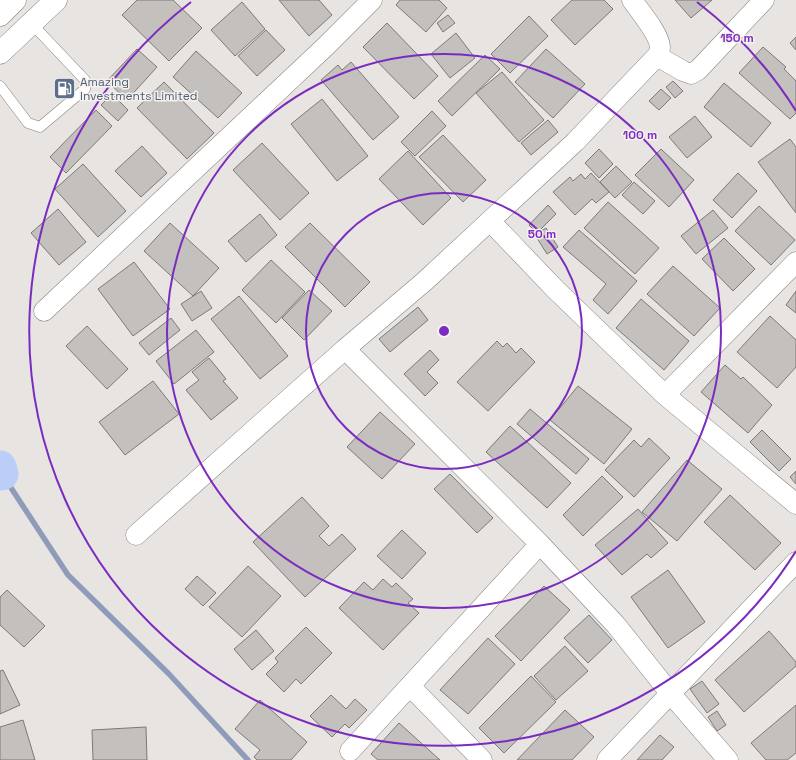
<svg xmlns="http://www.w3.org/2000/svg" width="796" height="760" font-family="'Space Grotesk',sans-serif">
<style>
.lines{fill:none;stroke-linecap:round;stroke-linejoin:round}
.stream{stroke:#8f9cb9;stroke-width:5.5}
.river{stroke:#bacef7;stroke-width:33}
.building{fill:#c3c0bd;stroke:#7d7977}
.lane-casing{stroke:#84817f;stroke-width:11}
.street-casing{stroke:#84817f;stroke-width:21}
.secondary-casing{stroke:#84817f;stroke-width:23}
.lane{stroke:#fff;stroke-width:10}
.street{stroke:#fff;stroke-width:20}
.secondary{stroke:#fff;stroke-width:22}
.ring{fill:none;stroke:#7b2cbf;stroke-width:2}
.labels{text-anchor:middle;stroke-width:3;stroke-linejoin:round;paint-order:stroke}
.service-label{font-size:12px;fill:#4e5e75;stroke:#f5f1ef;text-anchor:start}
.centre{fill:#7b2cbf;stroke:#f5f1ef;stroke-width:2}
.ring-label{font-size:12px;text-anchor:middle;font-weight:bold;fill:#7b2cbf;stroke:#f5f1ef;stroke-width:3;stroke-linejoin:round;paint-order:stroke}
</style>
<rect width="100%" height="100%" fill="#e8e4e2"/>
<g class="lines">
<path class="stream" d="M2,474L68,575L169,674L248,760"/>
<path class="river" d="M0,467L2,474"/>
</g>
<path class="building" d="M137,0H173L202,28L169,61L122,15Z
M279,0H319L332,15L309,36Z
M400,0H439L447,8L426,32L396,5Z
M572,0H604L613,9L575,45L551,20Z
M675,0H712L691,18Z
M242,2L265,29L235,56L211,30Z
M448,15L455,23L443,32L437,23Z
M529,16L548,36L510,73L491,54Z
M387,23L438,76L414,99L363,47Z
M266,30L285,50L257,76L238,56Z
M456,33L475,58L450,78L431,54Z
M796,37V50L790,43Z
M763,47L786,67L784,69L796,81V113L790,119L739,73Z
M137,49L157,67L127,100L107,81Z
M546,49L585,84L553,118L515,82Z
M196,51L242,93L218,118L173,77Z
M485,55L500,69L452,116L438,101Z
M351,62L399,117L373,140L321,80L338,65L342,70Z
M502,72L544,120L519,142L476,93Z
M673,81L683,91L675,98L666,87Z
M164,82L214,133L187,159L137,108Z
M724,83L771,123L751,147L704,107Z
M661,89L671,98L659,110L649,101Z
M112,94L128,110L118,121L101,105Z
M322,99L368,156L337,181L291,124Z
M96,110L112,126L66,173L50,157Z
M432,111L446,126L415,156L401,142Z
M695,116L712,137L687,158L669,137Z
M548,120L558,132L531,155L521,143Z
M443,135L486,180L463,202L419,157Z
M790,139L796,147V213L758,162Z
M262,143L309,193L280,220L233,170Z
M142,146L167,173L141,197L115,171Z
M599,149L613,164L599,178L585,163Z
M661,149L694,180L669,207L635,175Z
M408,151L451,198L423,225L379,179Z
M83,164L126,211L98,237L55,189Z
M616,166L632,182L615,198L600,182Z
M591,173L609,192L596,203L592,199L575,215L553,192L570,177L573,181L581,174L585,179Z
M738,173L757,191L732,218L713,200Z
M634,182L655,201L643,214L622,195Z
M608,202L659,248L635,274L584,228Z
M548,205L556,214L537,233L529,225Z
M759,206L795,240L771,265L735,231Z
M58,209L86,242L59,265L31,233Z
M713,210L728,228L696,254L681,236Z
M260,214L277,235L246,262L228,241Z
M170,223L219,268L193,296L144,251Z
M310,223L370,282L345,307L285,247Z
M546,228L558,247L547,254L535,235Z
M579,230L637,281L608,314L593,300L606,284L563,247Z
M724,238L755,269L733,291L702,259Z
M271,260L305,292L276,323L242,290Z
M134,262L170,309L133,336L98,289Z
M673,266L720,308L694,336L647,294Z
M309,290L332,311L304,340L282,318Z
M201,291L212,308L192,321L181,304Z
M796,291V313L786,305Z
M239,296L288,356L260,379L211,319Z
M641,299L689,341L664,370L616,328Z
M418,307L428,320L390,352L379,339Z
M770,316L796,340V367L777,388L737,352Z
M171,318L180,330L149,355L139,343Z
M87,326L128,369L107,389L66,346Z
M196,330L214,352L174,384L156,361Z
M497,341L503,347L507,343L516,353L521,348L535,362L488,411L457,382Z
M430,350L439,360L427,372L438,383L425,396L404,374Z
M209,358L226,379L223,381L238,398L211,420L186,390L199,380L192,372Z
M725,365L741,379L743,377L772,405L748,433L701,392Z
M153,381L179,414L125,455L99,422Z
M578,386L632,429L604,464L550,420Z
M530,409L589,459L576,474L517,424Z
M380,412L415,444L382,479L347,447Z
M510,426L571,483L547,508L486,452Z
M762,430L791,459L779,471L750,442Z
M649,438L670,458L634,497L605,470L634,440L641,447Z
M687,460L722,489L677,541L642,512Z
M796,471V484L790,477Z
M450,474L493,518L477,533L434,489Z
M602,476L623,497L583,536L563,515Z
M730,495L781,543L755,570L704,522Z
M302,497L329,526L319,536L329,546L342,534L356,549L305,597L253,542Z
M638,509L668,543L651,558L647,554L622,575L595,545Z
M402,530L426,553L402,579L377,556Z
M248,566L281,596L242,637L209,607Z
M668,570L705,622L668,648L631,597Z
M197,576L216,593L203,606L185,589Z
M383,579L392,587L396,583L413,599L408,603L419,613L383,650L339,608L364,582L373,590Z
M544,586L570,610L521,661L495,636Z
M7,590L45,626L24,647L0,625V597Z
M589,615L612,640L588,663L564,638Z
M306,627L332,653L301,684L296,679L284,692L266,674L278,662L275,658Z
M256,630L274,651L252,670L234,649Z
M769,631L796,662V666L744,712L715,680Z
M488,638L515,664L468,714L440,690Z
M565,646L588,671L556,700L534,676Z
M3,670L20,705L0,714V671Z
M531,676L556,702L504,753L479,728Z
M702,681L719,704L707,713L690,689Z
M331,695L346,709L355,699L367,710L349,728L345,724L332,737L310,716Z
M260,700L307,742L291,760H257L254,757L260,750L235,729Z
M796,705V753L787,760H766L751,743Z
M565,710L594,737L572,760H517Z
M717,711L726,725L717,731L708,717Z
M23,720L35,760H0V727Z
M399,723L440,760H378L371,754Z
M146,727L147,760H93L92,730Z
M660,735L674,747L662,760H637Z"/>
<g class="lines">
<defs>
<path id="lane" d="M0,86L28,123L40,127L85,89L86,85L85,80L32,24"/>
<path id="street" d="M657,56L683,71L691,74L698,70L764,0
M490,221L556,290L665,395L796,504
M44,311L326,46L372,0
M345,349L540,544L616,625L670,693L728,760
M665,395L796,262
M136,535L345,349L425,281L575,142L657,56C659,53 660,51 660,47C659,33 640,12 632,0
M410,686L482,760
M350,751L540,544
M607,760L796,562"/>
<path id="secondary" d="M0,15L15,0
M0,53L56,0"/>
</defs>
<use href="#lane" class="lane-casing"/>
<use href="#street" class="street-casing"/>
<use href="#secondary" class="secondary-casing"/>
<use href="#lane" class="lane"/>
<use href="#street" class="street"/>
<use href="#secondary" class="secondary"/>
</g>
<g class="ring">
<circle cx="444" cy="331" r="138"/>
<circle cx="444" cy="331" r="277"/>
<path d="M796 551A415 415 0 1 1 191 2M697 2A415 415 0 0 1 796 111"/>
</g>
<defs>
<symbol id="fuel-square" viewBox="-11 -11 22 22"><rect x="-9" y="-9" width="18" height="18" rx="4" fill="#5c6f8a" stroke="#f5f1ef"/><path d="M-5.5-6h7V0h2V4h1.3V-2.5L3-4.5l.8-.8L6-3V5H2.5V1h-1V6h-7ZM-4.2-4.7v3.2H.2V-4.7Z" fill="#fff"/></symbol>
</defs>
<g fill-rule="evenodd">
<use href="#fuel-square" x="52" y="76" width="25" height="25"/>
</g>
<g class="labels">
<g class="service-label">
<text x="80" y="86">Amazing<tspan x="80" dy="14">Investments Limited</tspan></text>
</g>
</g>
<circle cx="444" cy="331" r="6" class="centre"/>
<g class="ring-label">
<text x="737" y="42">150 m</text>
<text x="640" y="139">100 m</text>
<text x="542" y="238">50 m</text>
</g>
</svg>
